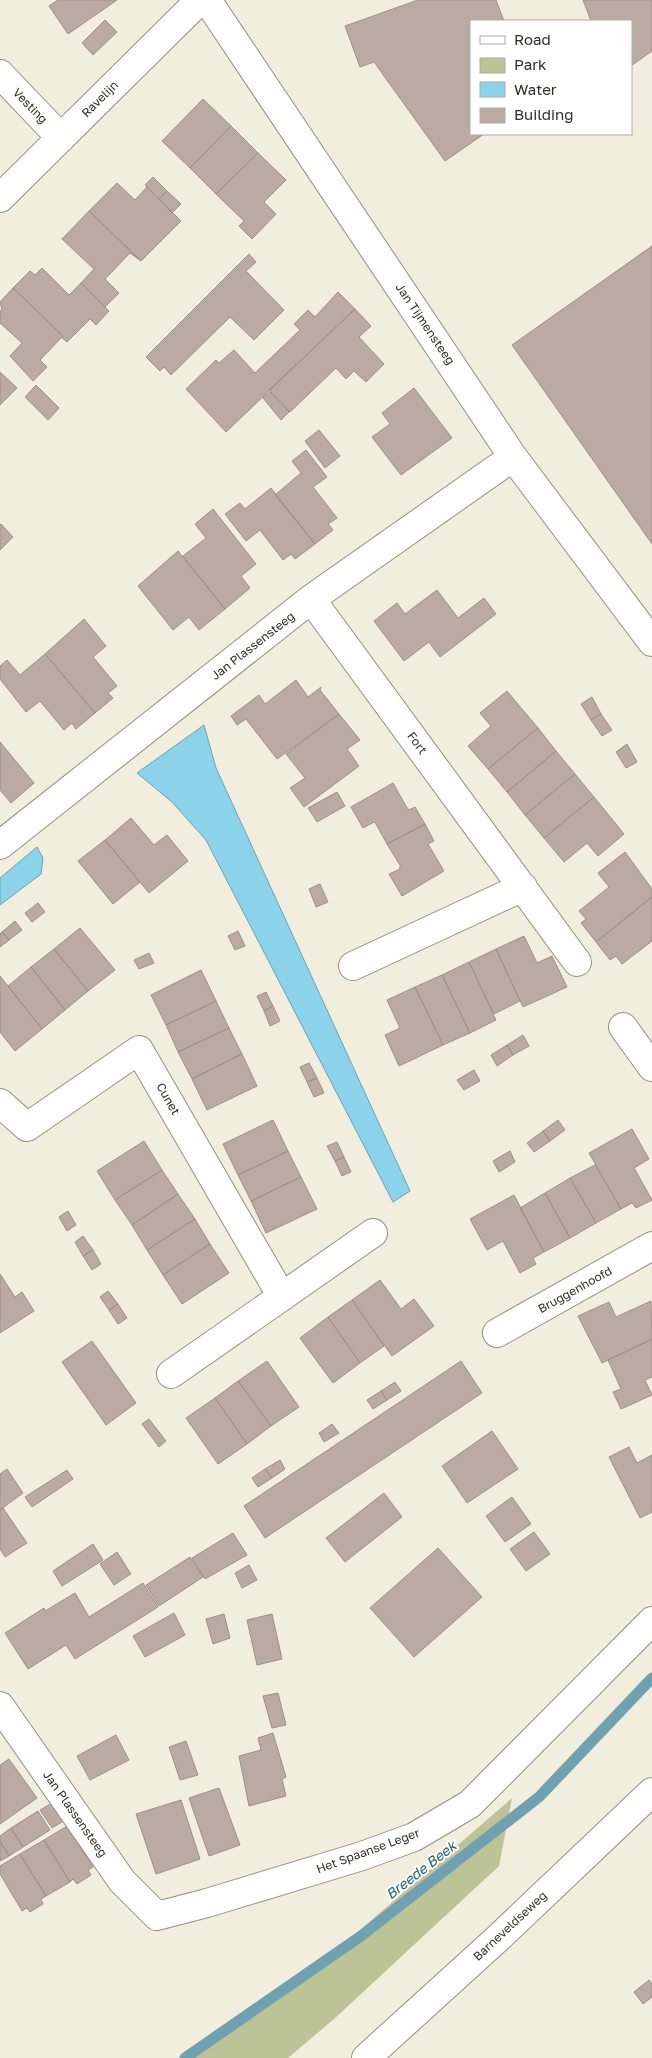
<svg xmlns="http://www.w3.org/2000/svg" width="652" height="2058" font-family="'Golos Text',sans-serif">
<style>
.green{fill:#bcc395}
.water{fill:#8bd3eb;stroke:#6fa1b0}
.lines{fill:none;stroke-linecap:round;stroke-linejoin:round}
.stream{stroke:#6fa1b0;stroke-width:11}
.building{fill:#baaaa2;stroke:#9f8f88}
.minor-casing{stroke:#939080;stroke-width:30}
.major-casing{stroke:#939080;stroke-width:30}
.minor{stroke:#fff;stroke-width:28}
.major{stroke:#fff;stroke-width:28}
.labels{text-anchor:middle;stroke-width:4;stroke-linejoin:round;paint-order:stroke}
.street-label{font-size:12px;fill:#2e2d27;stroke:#fff}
.water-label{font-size:14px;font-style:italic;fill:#265f71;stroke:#fff}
</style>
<rect width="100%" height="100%" fill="#f1eedd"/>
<path class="green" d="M512,1798L499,1866L334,2019L288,2058H179L344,1944Z"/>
<path class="water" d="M204,725L216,768L410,1191L393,1202L206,840L172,802L137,773Z
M37,847L43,858L41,874L0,905V878Z"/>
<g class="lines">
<path class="stream" d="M185,2058L361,1936L539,1797L652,1678"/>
</g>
<path class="building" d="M58,0H117L68,34L49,6Z
M418,0H496L504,21H471V134H484L445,161L374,62L360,67L345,26Z
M583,0H652V51L631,66V21H591Z
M105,20L117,32L93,55L82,43Z
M203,99L231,126L190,168L162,141Z
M231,126L258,153L216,194L190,168Z
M258,153L286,180L264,202L276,214L252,239L239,226L244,221L216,194Z
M153,177L167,191L159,199L145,185Z
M117,183L135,200L147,187L181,221L141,261L89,211Z
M167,191L181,204L172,213L159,199Z
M89,211L141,261L130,253L105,279L119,293L105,307L81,283L94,269L62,239Z
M652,246V544L512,345Z
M249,254L256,262L246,271L284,310L254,340L230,317L171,375L164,367L160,371L146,357Z
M42,268L69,295L81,283L109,311L96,325L90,319L67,342L62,338L63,336L13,288L30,271L35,275Z
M13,288L63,336L40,360L47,367L33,381L10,356L22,343L0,323V311L2,310L0,302Z
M338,292L355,309L226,432L186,389L216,360L219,363L234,350L255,373L300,330L294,324L308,310L315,317Z
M355,309L371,326L359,337L384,364L366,382L354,371L346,379L336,368L290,412L269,390Z
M0,372L17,388L0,405Z
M36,385L59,408L48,420L25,397Z
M414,388L452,438L401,475L372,437L390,424L382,413Z
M270,392L289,412L281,420L263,398Z
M319,430L340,456L325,468L305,441Z
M306,450L327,477L313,487L337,518L328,524L333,530L315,544L275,495L301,473L292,461Z
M271,488L315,544L295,559L291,554L283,560L260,530L246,541L225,514L240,503L245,509Z
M213,509L256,564L241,576L250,588L225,609L183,556L206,538L195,524Z
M1,524L13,537L0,550V525Z
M178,551L225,609L199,630L189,617L173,630L138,586Z
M437,590L458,618L484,598L496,614L440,657L429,642L404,661L374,621L397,603L405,614Z
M84,619L106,646L93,657L117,686L108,693L113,698L95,713L45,654Z
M45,654L95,713L76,729L72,723L64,730L40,701L26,712L0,679V666L7,660L20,675Z
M296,680L308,697L321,687L320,690L339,714L277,759L246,719L237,725L231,716L259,695L265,704Z
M507,691L538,728L488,769L468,746L491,726L480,713Z
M592,697L601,714L591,720L581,704Z
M339,714L360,740L347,749L359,766L304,807L290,788L305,778L286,754Z
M601,714L612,730L602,736L591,720Z
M538,728L556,751L507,792L488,769Z
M0,742L34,783L11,803L0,790Z
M627,744L637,762L626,768L616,752Z
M556,751L575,774L525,815L507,792Z
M575,774L594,797L544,838L525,815Z
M393,783L406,806L409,810L415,807L425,824L387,844L376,824L374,822L363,828L351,807Z
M337,792L345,806L317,822L308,808Z
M594,797L624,834L598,856L587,843L564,862L544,838Z
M131,818L154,845L167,835L188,861L149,893L105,840Z
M425,824L434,841L428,844L444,871L402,896L389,874L398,870L400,868V865L387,844Z
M105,840L140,882L113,904L78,861Z
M625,852L652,889V897L596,942L581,923L586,919L579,911L609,887L598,873Z
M320,884L328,902L316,907L309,889Z
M652,897V941L622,964L616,956L610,960L596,942Z
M38,903L45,912L32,922L25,913Z
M15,921L22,930L9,940L2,932Z
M80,928L115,970L88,991L54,949Z
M238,931L245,946L235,950L228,936Z
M2,932L9,940L0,947V934Z
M524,936L537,963L552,956L567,987L523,1007L496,949Z
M54,949L88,991L65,1010L31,967Z
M496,949L520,1001L494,1014L469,962Z
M149,953L154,963L139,969L134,960Z
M469,962L496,1020L470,1033L442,975Z
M31,967L65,1010L42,1029L8,986Z
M201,970L216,1001L166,1025L151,995Z
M442,975L470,1033L443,1045L415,987Z
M0,976L42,1029L15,1051L0,1032Z
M415,987L443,1045L399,1066L385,1035L400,1028L387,1000Z
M266,992L273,1006L264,1011L257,996Z
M216,1001L229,1028L178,1052L166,1025Z
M273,1006L280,1021L270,1026L264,1011Z
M229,1028L242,1054L192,1079L178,1052Z
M523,1035L529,1046L513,1055L507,1045Z
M507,1045L513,1055L497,1066L491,1055Z
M242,1054L257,1086L207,1110L192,1079Z
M309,1063L317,1078L307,1082L300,1067Z
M474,1070L480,1081L464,1090L457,1080Z
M317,1078L324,1093L314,1097L307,1082Z
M273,1120L288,1151L238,1175L223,1144Z
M558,1120L565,1130L550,1141L543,1131Z
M632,1129L649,1159L634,1168L652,1200L636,1208L632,1203L621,1209L589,1153Z
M543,1131L550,1141L534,1152L527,1143Z
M144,1141L162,1170L115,1200L97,1171Z
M337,1142L344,1157L335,1161L327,1146Z
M288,1151L301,1177L251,1201L238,1175Z
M510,1151L515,1162L499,1172L493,1161Z
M344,1157L351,1172L342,1176L335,1161Z
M595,1165L621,1209L596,1223L570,1178Z
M162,1170L178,1194L132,1225L115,1200Z
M301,1177L317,1209L266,1233L251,1201Z
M570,1178L596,1223L570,1238L545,1193Z
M545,1193L570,1238L544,1252L520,1208Z
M178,1194L195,1219L147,1250L132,1225Z
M514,1195L544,1252L533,1258L536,1264L520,1273L503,1241L487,1250L470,1219Z
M68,1211L76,1225L67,1231L59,1217Z
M195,1219L210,1244L163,1275L147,1250Z
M83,1236L93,1250L83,1256L75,1242Z
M210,1244L229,1273L182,1304L163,1275Z
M93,1250L101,1264L92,1270L83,1256Z
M0,1274L15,1297L22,1292L34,1311L0,1333Z
M380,1280L401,1309L414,1299L434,1326L392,1356L352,1300Z
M108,1291L118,1304L109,1310L100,1297Z
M352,1300L384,1346L360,1363L328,1317Z
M651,1301L652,1339L602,1363L578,1316L609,1302L616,1317Z
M118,1304L127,1318L118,1324L109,1310Z
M328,1317L360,1363L333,1383L300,1338Z
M652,1339V1377L645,1380L652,1395L621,1409L613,1392L621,1389L608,1360Z
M92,1341L136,1403L106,1425L62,1362Z
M267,1361L299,1407L271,1426L238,1381Z
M461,1361L482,1393L265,1538L244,1506Z
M238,1381L271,1426L247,1444L215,1398Z
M395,1382L401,1391L387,1400L381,1391Z
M381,1391L387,1400L373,1409L367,1400Z
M215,1398L247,1444L218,1464L186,1418Z
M149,1419L166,1441L159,1447L142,1424Z
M332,1424L339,1433L324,1442L319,1433Z
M492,1431L518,1469L467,1503L442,1466Z
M629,1447L637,1463L652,1455V1512L640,1518L609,1457Z
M280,1460L285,1469L272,1478L265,1469Z
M7,1469L23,1493L0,1510V1474Z
M265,1469L272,1478L258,1487L252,1478Z
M67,1470L73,1479L32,1507L25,1497Z
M384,1493L402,1517L345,1562L326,1538Z
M512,1497L531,1524L505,1542L486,1516Z
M3,1508L27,1543L5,1557L0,1549V1510Z
M534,1532L550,1554L526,1571L510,1549Z
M233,1533L247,1555L205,1579L192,1558Z
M93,1544L103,1560L62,1586L53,1571Z
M438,1548L482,1597L414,1657L370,1608Z
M117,1552L131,1574L114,1585L100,1564Z
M190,1557L203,1577L159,1606L146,1585Z
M249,1565L257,1580L242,1588L235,1573Z
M143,1583L158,1607L75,1659L66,1645L28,1669L5,1633L44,1608L45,1611L75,1593L89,1617Z
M174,1613L185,1635L145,1657L133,1636Z
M224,1614L230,1638L213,1644L206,1619Z
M272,1614L282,1659L257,1665L247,1620Z
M278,1693L286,1725L272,1728L263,1696Z
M273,1733L286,1777L282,1779L286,1796L249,1806L239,1756L261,1750L258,1738Z
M116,1735L129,1760L90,1780L77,1756Z
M186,1741L198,1775L180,1780L169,1747Z
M9,1759L37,1798L0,1824V1765Z
M219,1788L240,1845L209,1856L189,1798Z
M181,1800L200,1859L156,1874L136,1814Z
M54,1802L67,1819L52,1828L40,1810Z
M38,1811L50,1830L23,1847L11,1828Z
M67,1826L93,1867L88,1870L91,1875L77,1884L73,1879L70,1882L44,1840Z
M11,1828L23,1847L9,1856L0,1841V1836Z
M44,1840L70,1882L46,1896L20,1854Z
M0,1841L9,1856L0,1861Z
M20,1854L46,1896L41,1899L43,1904L30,1912L27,1908L22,1911L0,1874V1866Z
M649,1980L652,1984V1997L643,2004L634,1992Z"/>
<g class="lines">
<defs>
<path id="minor" d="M207,0L513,457L652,642
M0,74L61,138
M0,198L200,0
M311,599L577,962
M0,845L311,599L513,457
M353,966L523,887
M623,1027L652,1067
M0,1103L27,1127L139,1050L282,1297
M497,1333L652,1246
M171,1374L373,1233
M0,1706L122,1881L157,1916L207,1903L362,1856L414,1837L470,1804L652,1621"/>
<path id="major" d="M366,2058L496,1940L652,1792"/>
</defs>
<use href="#minor" class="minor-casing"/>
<use href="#major" class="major-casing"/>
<use href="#minor" class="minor"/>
<use href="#major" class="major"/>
</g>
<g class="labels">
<g class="street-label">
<text transform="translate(100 99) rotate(-45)" y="4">Ravelijn</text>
<text transform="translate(30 106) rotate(46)" y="4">Vesting</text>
<text transform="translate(425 324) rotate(56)" y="4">Jan Tijmensteeg</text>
<text transform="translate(253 646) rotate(-38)" y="4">Jan Plassensteeg</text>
<text transform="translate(417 743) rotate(54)" y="4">Fort</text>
<text transform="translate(168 1099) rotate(60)" y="4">Cunet</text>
<text transform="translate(575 1290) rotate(-29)" y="4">Bruggenhoofd</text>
<text transform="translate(75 1814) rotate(55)" y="4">Jan Plassensteeg</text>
<text transform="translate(368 1851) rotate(-20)" y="4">Het Spaanse Leger</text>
<text transform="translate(510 1926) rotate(-43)" y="4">Barneveldseweg</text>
</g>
<g class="water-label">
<text transform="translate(421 1870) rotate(-38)" y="5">Breede Beek</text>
</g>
</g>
<rect x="470" y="20" width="162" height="115" fill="#ffffff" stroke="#ababa9"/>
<rect x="480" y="36" width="25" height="8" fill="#ffffff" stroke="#ababa9"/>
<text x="514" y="45" font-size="15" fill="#2e2d27">Road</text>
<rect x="480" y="58" width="25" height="15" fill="#bcc395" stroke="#ababa9"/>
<text x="514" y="70" font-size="15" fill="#2e2d27">Park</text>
<rect x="480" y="82" width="25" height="15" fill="#8bd3eb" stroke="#ababa9"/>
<text x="514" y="95" font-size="15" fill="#2e2d27">Water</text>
<rect x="480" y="108" width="25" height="15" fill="#baaaa2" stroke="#ababa9"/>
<text x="514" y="120" font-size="15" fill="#2e2d27">Building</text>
</svg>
